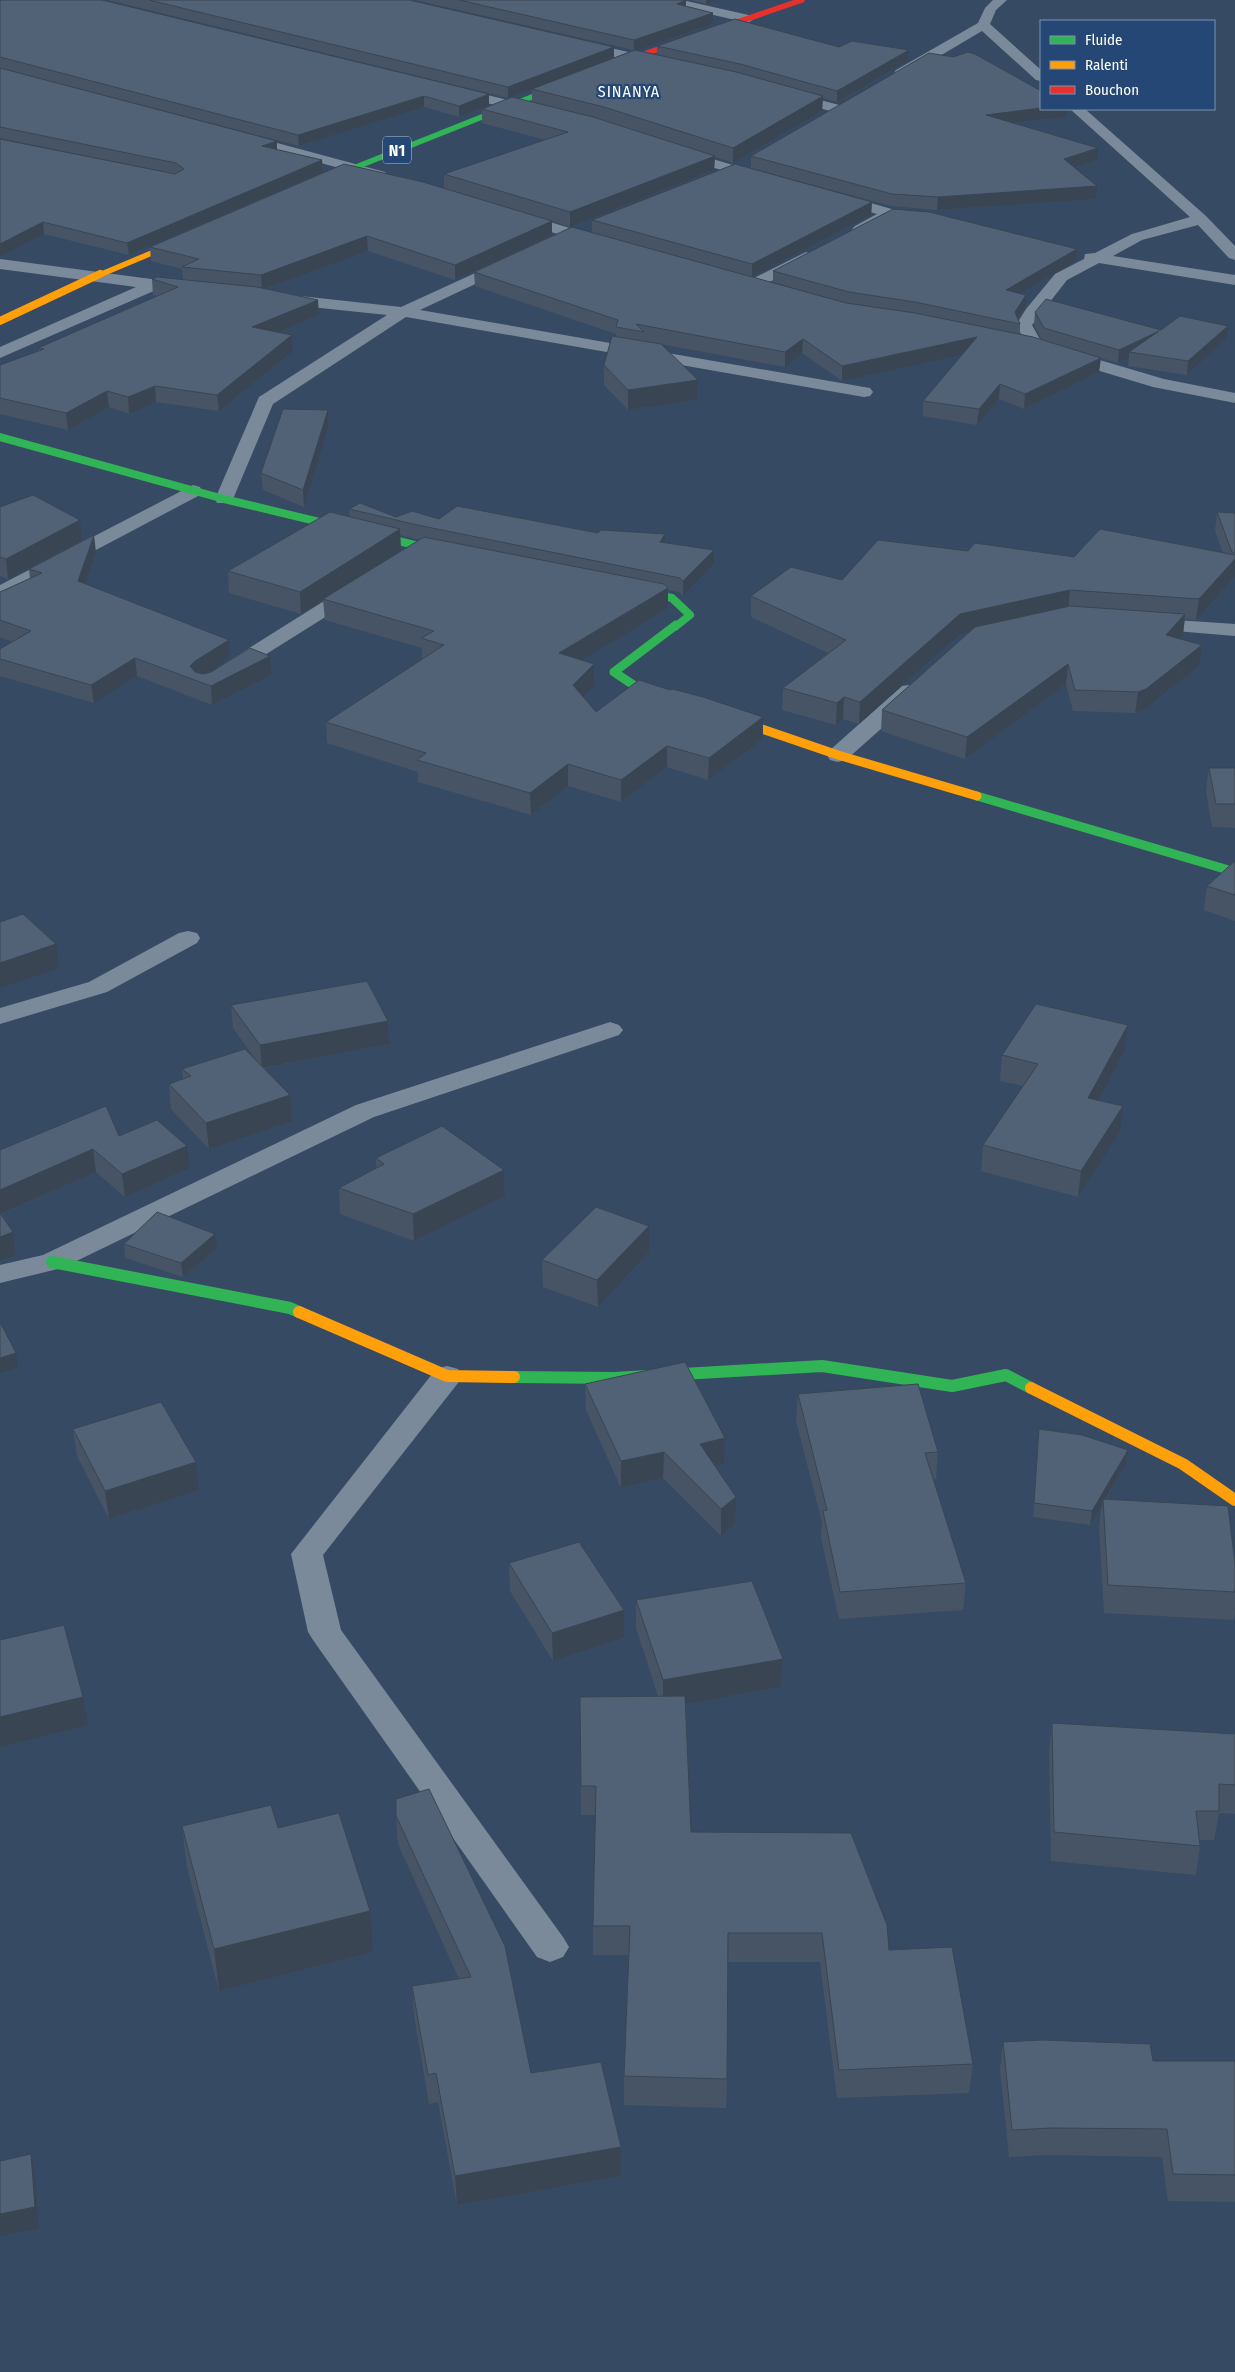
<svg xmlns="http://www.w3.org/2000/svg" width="1235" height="2372" font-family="'Fira Sans Condensed',sans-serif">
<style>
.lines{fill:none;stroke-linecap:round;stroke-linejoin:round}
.street{fill:#7b8a9b;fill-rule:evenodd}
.fast-far3{stroke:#30b455;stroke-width:5.5}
.fast-far2{stroke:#30b455;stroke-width:8}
.fast-far1{stroke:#30b455;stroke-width:9}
.fast{stroke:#30b455;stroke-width:12}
.slow-far3{stroke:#ff9f0a;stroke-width:5.5}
.slow-far2{stroke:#ff9f0a;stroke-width:8}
.slow-far1{stroke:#ff9f0a;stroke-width:9}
.slow{stroke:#ff9f0a;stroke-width:12}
.jam{stroke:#e5322d;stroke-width:5.5}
.wall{fill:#475465;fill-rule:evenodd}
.shaded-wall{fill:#394553}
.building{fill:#526276;stroke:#394553}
.labels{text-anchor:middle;stroke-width:4.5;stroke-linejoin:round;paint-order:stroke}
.far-neighbourhood-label{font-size:16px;letter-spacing:1px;fill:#fff;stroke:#254776}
.shield{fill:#254776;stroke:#bec8d6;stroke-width:1}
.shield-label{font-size:16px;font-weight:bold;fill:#fff}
</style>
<rect width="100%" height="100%" fill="#374a64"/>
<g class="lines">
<path class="street" d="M660,0H682L753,16L754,19L748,23L662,3Z
M993,0H1007L996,10L990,24L1041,70V81L1036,80L982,31L906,76H896L894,73L896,70L978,23L985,8Z
M577,40L662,60L664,63L657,67L572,47L570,44L572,41Z
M454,87L541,108L543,111L536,115L449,94L447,91L449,88Z
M786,91L843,106L845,109L838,113L781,98L779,95Z
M1070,109H1085L1206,216L1235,246V260L1229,258L1198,225L1142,240L1113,256L1235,275V285L1099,263L1067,280L1032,325L1042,343L1164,379L1235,393V403L1153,387L1030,350L1016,325L1026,309L1055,274L1084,259L1085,254L1095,253L1132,234L1190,217Z
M240,133L385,172L387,175L380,179L235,140L233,137Z
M680,149L766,175L768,178L761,182L675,156L673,153L675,150Z
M836,193L895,210L898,213L865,232H855L852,229L855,226L877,214L831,201L828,198Z
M517,212L606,239L608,242L606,245L600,247L512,220L509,217Z
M806,252L812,254L814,257L812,260L760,287H748L746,284L748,281Z
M508,258L514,260L516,263L514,266L420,310L864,387L870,388L873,392L870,396L864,397L406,317L273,404L233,499L231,503H217L215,499L259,397L387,315L282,304L276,302L274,299L276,296L282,294L401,307Z
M0,259L189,284L195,286L197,289L195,292L189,294L156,290L0,358V347L136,287L0,269Z
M193,485L200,487L202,491L200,495L7,597L0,599V585Z
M355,584L362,586L365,590L362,594L233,675L226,677L219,675L215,671L219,667L348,586Z
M1147,618L1235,624V636L1140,628L1137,624L1140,620Z
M910,685L918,686L921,691L918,696L846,760L838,762L830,760L827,755L830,750L902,686Z
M188,931L197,933L200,938L197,943L107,992L0,1024V1008L89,982L179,933Z
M610,1022L619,1025L623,1030L619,1035L374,1117L62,1268L0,1283V1265L43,1255L356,1105Z
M447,1366L458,1369L462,1376L458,1383L323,1555L341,1630L563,1937L569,1947L563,1957L550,1962L537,1957L313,1640L308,1632L291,1554L436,1369Z"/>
<path class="fast-far3" d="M321,181L567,83"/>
<path class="fast-far2" d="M0,437L224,499L448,553
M632,590L672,598L690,615L675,627"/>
<path class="fast-far1" d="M668,697L635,686L614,672L676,625
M977,796L1235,872"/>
<path class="fast" d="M52,1262L290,1308L299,1312
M514,1377L614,1378L822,1366L952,1386L1006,1375L1031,1388"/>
<path class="slow-far3" d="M97,276L185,239"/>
<path class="slow-far2" d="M0,321L100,274"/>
<path class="slow-far1" d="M727,717L838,755L977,796"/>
<path class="slow" d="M299,1312L447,1376L514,1377
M1031,1388L1183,1464L1235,1500"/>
<path class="jam" d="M612,65L802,0"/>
</g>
<path class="wall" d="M0,0L489,105L459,117L424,107L299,146L0,68Z
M108,0H409L614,47V58L633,50L415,0H686V6L713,13V24L635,50L657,55V46L839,47L908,61L837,102L823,98L822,111L733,163L715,157L714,170L570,227L552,221V235L455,280L368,251L265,289L319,315L279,332L292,335L293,351L219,411L156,402L129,414L109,407L68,430L0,414V365L38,351V348L157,296L153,295L152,279H183L182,269L151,261L150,247L444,188V174L545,140L482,123V109L532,102V89L594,65L508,98Z
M690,0H717L706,4Z
M0,68L277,150L322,160L323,172L129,255L44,234L0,257V139L175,174L0,138Z
M1041,109H1068L1067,117L1014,123L1097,160L1074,167L1096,199L937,210L891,206L751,168V156Z
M872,202L871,215L752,277L592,233V220Z
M1077,249L1076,261L1019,293L1025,307L1018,318L1020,324V334L1042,340L1034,325L1035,312L1226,339L1187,375L1128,366L1129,358L1118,363L1100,358L1099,372L1024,409L999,399L977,425L923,416V401L962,355L842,381L802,353L785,367L644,341L698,380L697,400L628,410L604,385V365L616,336V334L475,286L474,272L828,298L773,282V271Z
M328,410L329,426L304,507L263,490L261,473Z
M0,507L82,540L8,579L0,576Z
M349,509L396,517L439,519L598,533L664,543L714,564L683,596L679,592L668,590V608L581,660L594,686L583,696L596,712L670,690L763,717V739L708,780L667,767L621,802L568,786L531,815L418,782V772L327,743L326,722L423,659L422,658V648L325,620L323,600L301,614L229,593L228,571L350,517ZM400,535L420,540L340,589L401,551Z
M1217,512L1235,513V576L1196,620L1185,619L1183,634L1179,639L1199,666L1144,710L1135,713L1073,711L1066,684L965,759L881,731L882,710L969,633L959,635L859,724L843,719L836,725L782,710L783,688L828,653L751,617V596L842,580L968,551L1074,557L1223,553L1215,531Z
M96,552L85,584L229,640L230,658L207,673L270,656L272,675L212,705L137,676L94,703L0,676V649L13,642L0,637V592L30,579L29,569Z
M1209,768H1235V828L1212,827L1206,791Z
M1235,861V921L1204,910L1207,886Z
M231,1005L389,1044L264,1068L290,1095L292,1121L209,1149L171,1109L169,1084L183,1079L182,1069L256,1060L233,1028Z
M1128,1025L1125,1050L1098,1100L1120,1132L1078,1197L981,1171L983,1145L1023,1086L1000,1081L1002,1055Z
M119,1136L190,1168L125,1197L96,1172L1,1214L13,1232L16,1255L0,1261V1150Z
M376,1158L504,1170L505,1196L414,1241L340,1214L339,1188L376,1168Z
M124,1244L217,1248L183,1277L125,1258Z
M649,1252L598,1307L543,1287L542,1260Z
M585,1384L724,1464L715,1466L735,1524L721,1536L663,1478L621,1488L586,1410Z
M798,1394L938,1452L936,1479H933L966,1583L963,1610L839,1619L821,1538L822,1522L796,1421Z
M73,1429L199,1490L109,1519L77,1456Z
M1039,1429L1126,1464L1106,1499L1235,1564V1612L1234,1620L1104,1613L1099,1527L1102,1505L1090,1525L1033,1517Z
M509,1563L624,1638L553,1661L510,1591Z
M636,1600L783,1659L781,1687L686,1704L691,1832L889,1950L973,2064L969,2093L837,2098L820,1962H728L727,2079L726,2108L624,2105V2076L629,1955H593V1926L596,1815H581L580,1697L658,1696L636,1628Z
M1052,1723L1235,1734V1814L1219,1813L1214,1840H1200V1846L1196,1875L1051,1861L1049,1752Z
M396,1816L531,2073L621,2176L457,2205L438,2102L429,2104L414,2015L412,1986L459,1979L398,1844Z
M182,1826L278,1828L373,1952L219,1991L187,1867Z
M1003,2042L1153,2061H1235V2202L1168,2201L1162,2157L1047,2155L1009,2157L1000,2069Z"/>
<path class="shaded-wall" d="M686,0V11L677,4Z
M706,0H717L706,4Z
M713,13V24L634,51V40Z
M614,47V58L508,98V87Z
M909,50L908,61L837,102V91Z
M489,94V105L459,117V106Z
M424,96V107L299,146L298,135Z
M823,96L822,111L733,163V148Z
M1041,108L1068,109L1067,117L985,126L986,115Z
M277,141V153L262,146Z
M1098,148L1097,160L1063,171L1064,159Z
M715,156L714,170L570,227V212Z
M322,160L323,172L129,255L127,243Z
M1097,186L1096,199L937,210L938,197Z
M872,202L871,215L752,277V264Z
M552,221V235L455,280V265Z
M43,222L44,234L0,257V244Z
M367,236L368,251L262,290L261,275Z
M1077,249L1076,261L1005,302L1006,290Z
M1026,295L1025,307L1015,322V312Z
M318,300L319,315L253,343L252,327Z
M1228,326L1226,339L1187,375L1188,361Z
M1159,331L1129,352V358L1118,363L1119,350Z
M292,335L293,351L219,411L217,395Z
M977,337L976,352L842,381V366Z
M803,339L802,353L785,367V352Z
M1101,358L1099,372L1024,409L1025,394Z
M698,380L697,400L628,410V390Z
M1000,384L999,399L977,425L979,409Z
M155,386L156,402L129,414L128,397Z
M107,391L109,407L68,430L66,413Z
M328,410L329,426L304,507L303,490Z
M80,520L82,540L8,579L6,559Z
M400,529L401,551L301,614L300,592Z
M665,534L664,548L660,542Z
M94,535L96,552L80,599L78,581Z
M714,550V564L683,596V581Z
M1235,559V576L1196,620L1199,599Z
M668,588V608L559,674V653Z
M1070,590L1068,611L959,635L859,724L860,702L960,614Z
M1185,614L1183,634L1164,656L1166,635Z
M229,640L230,658L197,680L190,666L195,661Z
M1202,645L1199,666L1144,710L1135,713L1138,692Z
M270,656L272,675L212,705L211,686Z
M135,658L137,676L94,703L91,685Z
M594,664V686L573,706V685Z
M1068,664L1066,684L965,759L967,737Z
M844,697L843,719L836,725L837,703Z
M763,717V739L708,780L709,758Z
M667,746V767L621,802V780Z
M568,764V786L531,815L530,793Z
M56,944L59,968L0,988V963Z
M388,1021L389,1044L262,1068L260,1045Z
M1128,1025L1125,1050L1086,1124L1088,1098Z
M290,1095L292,1121L209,1149L206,1123Z
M1123,1106L1120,1132L1078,1197L1081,1171Z
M187,1146L190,1168L125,1197L122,1174Z
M93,1149L96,1172L0,1214V1190Z
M504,1170L505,1196L414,1241L413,1214Z
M649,1226V1252L598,1307L597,1280Z
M13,1232L16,1255L0,1261V1237Z
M215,1234L217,1248L183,1277L181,1263Z
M16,1353L18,1367L0,1373V1358Z
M725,1438L724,1464L699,1470L700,1444Z
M1128,1450L1126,1464L1103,1503V1499L1102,1505L1090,1525L1092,1511Z
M664,1452L663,1478L621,1488V1461Z
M196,1462L199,1490L109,1519L105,1491Z
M736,1497L735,1524L721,1536V1509Z
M624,1610V1638L553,1661L552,1633Z
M783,1659L781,1687L663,1708V1680Z
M83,1697L88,1725L0,1747V1717Z
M370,1911L373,1952L219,1991L214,1949Z
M621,2147V2176L457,2205L455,2176Z
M31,2154L35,2176L39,2228L0,2236V2214Z"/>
<path class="building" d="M0,0H102L489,94L459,106L424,96L298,135L0,57Z
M149,0H409L614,47L508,87Z
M459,0H686L677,4L713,13L634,40Z
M735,19L839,47L852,41L909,50L837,91L740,64L657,46Z
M635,50L736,72L823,96L733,148L604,107L532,89Z
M968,52L975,54L1041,91V108L986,115L1098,148L1064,159L1097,186L938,197L892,194L751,156L929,53L953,57Z
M0,68L277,141L262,146L322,160L127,243L43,222L0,244V139L175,174L184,169L176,163L0,127Z
M512,97L593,117L715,156L570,212L444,174L568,132L482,109Z
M344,164L423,182L552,221L455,265L367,236L261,275L182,267L199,259L150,247Z
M735,164L872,202L752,264L592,220Z
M893,209L929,212L1077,249L1006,290L1026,295L1015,312L1020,324L915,302L849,292L773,271Z
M572,227L846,303L915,313L1033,337L1101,358L1025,394L1000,384L979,409L923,401L977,337L842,366L803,339L785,352L636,324L644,332L616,327L618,320L474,272Z
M157,277L257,287L318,300L252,327L292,335L217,395L155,386L128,397L107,391L66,413L0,398V365L44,349L38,348L178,287L152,279Z
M1046,299L1161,330L1180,316L1228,326L1188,361L1129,352L1159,331L1119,350L1044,328L1035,312Z
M612,336L661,344L698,380L628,390L604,365Z
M283,409L328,410L303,490L261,473Z
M33,495L80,520L6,559L0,557V507Z
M360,503L396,517L412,511L439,519L457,506L598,533L601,530L665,534L660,542L714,550L683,581L680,578L422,526L349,509Z
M330,512L400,529L300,592L228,571Z
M1217,512L1235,513V553L1232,552Z
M1100,529L1235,555V559L1199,599L1070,590L960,614L860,702L844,697L837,703L783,688L846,640L751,596L791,567L842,580L878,540L968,551L975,543L1074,557Z
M94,535L78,581L229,640L195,661L190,666L195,672L203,674L211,672L250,648L270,656L211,686L135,658L91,685L0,659V649L31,631L0,620V592L42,573L29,569Z
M424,537L664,584L668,588L559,653L594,664L573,685L596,712L639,680L670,690L672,689L703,697L763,717L709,758L667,746L621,780L568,764L530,793L417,760L426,753L326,722L444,645L421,638L434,631L323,599Z
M1070,606L1185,614L1166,635L1202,645L1146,689L1138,692L1075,690L1068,664L967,737L882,710L975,627Z
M1209,768H1235V804H1216Z
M1235,861V895L1207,886Z
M23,914L56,944L0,963V922Z
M367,981L388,1021L260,1045L231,1005Z
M1036,1004L1128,1025L1088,1098L1123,1106L1081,1171L983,1145L1038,1064L1002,1055Z
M245,1049L290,1095L206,1123L169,1084L191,1076L182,1069Z
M106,1106L119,1136L157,1120L187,1146L122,1174L93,1149L0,1190V1150Z
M442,1126L504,1170L413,1214L339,1188L384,1164L376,1158Z
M596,1207L649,1226L597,1280L542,1260Z
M157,1212L215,1234L181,1263L124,1244Z
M0,1213L13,1232L0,1237Z
M0,1322L16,1353L0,1358Z
M685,1362L725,1438L700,1444L736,1497L721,1509L664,1452L621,1461L585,1384Z
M918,1384L938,1452L925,1453L966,1583L840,1592L823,1511L827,1510L798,1394Z
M161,1402L196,1462L105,1491L73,1429Z
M1039,1429L1082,1435L1128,1450L1092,1511L1034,1503Z
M1103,1499L1228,1506L1235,1564V1592L1108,1585Z
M579,1542L624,1610L552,1633L509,1563Z
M752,1581L783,1659L663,1680L636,1600Z
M64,1625L83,1697L0,1717V1640Z
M685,1696L691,1832L851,1833L887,1925L889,1950L952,1947L973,2064L839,2070L822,1933H728L727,2079L624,2076L630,1926H593L596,1786H581L580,1697Z
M1052,1723L1235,1734V1785L1219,1784V1811H1196L1200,1846L1054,1832Z
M429,1789L505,1946L531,2073L601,2062L621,2147L455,2176L436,2073L428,2075L412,1986L471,1977L396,1816V1799Z
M271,1805L278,1828L339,1813L370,1911L214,1949L182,1826Z
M1042,2040L1150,2044L1153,2061H1235V2175L1173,2174L1167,2129L1051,2128L1012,2130L1003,2042Z
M31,2154L35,2207L0,2214V2161Z"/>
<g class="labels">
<g class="far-neighbourhood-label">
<text x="629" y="97">SINANYA</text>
</g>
<rect class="shield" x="383" y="136.5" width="28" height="27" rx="4"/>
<g class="shield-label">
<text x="397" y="156">N1</text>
</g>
</g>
<rect x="1040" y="20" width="175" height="90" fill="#254776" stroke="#7c91ad"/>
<rect x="1050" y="36" width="25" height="8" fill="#30b455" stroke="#7c91ad"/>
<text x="1085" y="45" font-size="15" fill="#ffffff">Fluide</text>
<rect x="1050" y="61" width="25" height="8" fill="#ff9f0a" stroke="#7c91ad"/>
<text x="1085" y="70" font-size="15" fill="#ffffff">Ralenti</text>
<rect x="1050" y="86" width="25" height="8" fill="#e5322d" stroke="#7c91ad"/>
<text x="1085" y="95" font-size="15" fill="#ffffff">Bouchon</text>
</svg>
